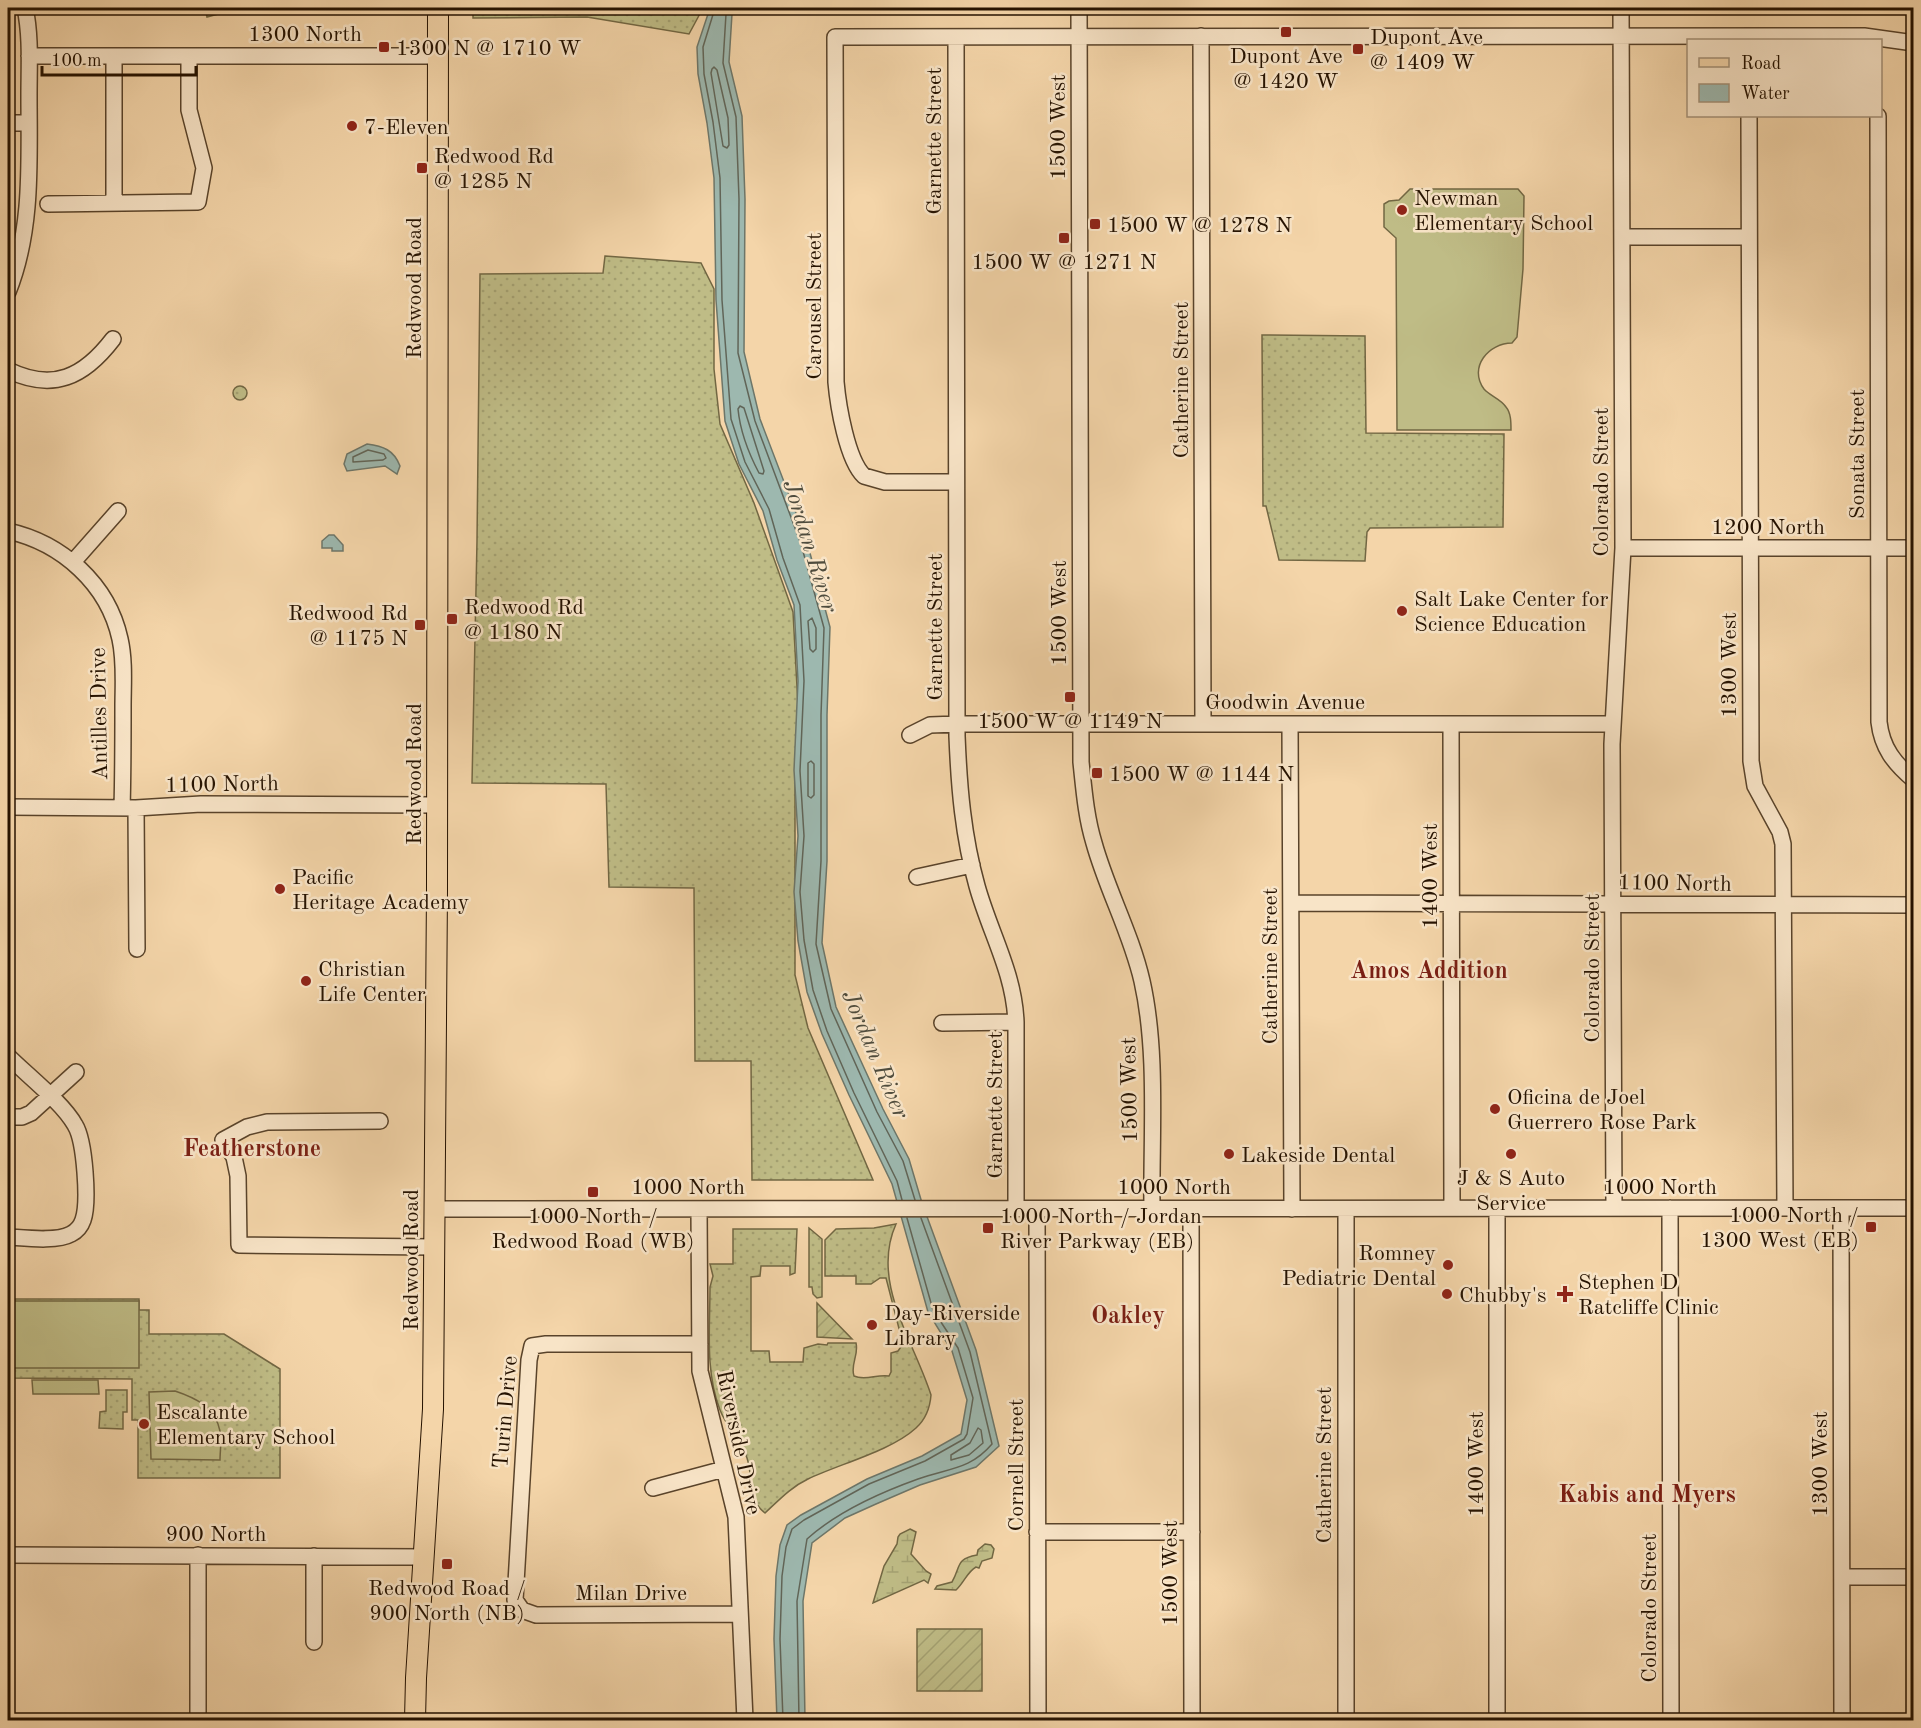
<svg xmlns="http://www.w3.org/2000/svg" width="1921" height="1728" font-family="'Old Standard TT',serif">
<style>
.grass{fill:url(#grass-dots);stroke:#726743;stroke-width:1.5}
.wetland{fill:url(#wetland-marsh);stroke:#726743;stroke-width:1.5}
.garden{fill:url(#garden-furrows);stroke:#726743;stroke-width:1.5}
.pitch{fill:#bfbc86;stroke:#726743;stroke-width:1.5}
.water{fill:#9db8af;stroke:#6d7669;stroke-width:1.5}
.lines{fill:none;stroke-linecap:round;stroke-linejoin:round}
.shore{stroke:#616558;stroke-width:1.5}
.minor-casing{stroke:#59432a;stroke-width:18}
.major-casing{stroke:#251200;stroke-width:22}
.minor{stroke:#f8e4c7;stroke-width:15}
.major{stroke:#f4d5a9;stroke-width:20}
.poi-dot{fill:#8f2418;stroke:#f8e4c7;stroke-width:2}
.labels{text-anchor:middle;stroke-width:5;stroke-linejoin:round;paint-order:stroke}
.street-label{font-size:22px;fill:#251200;stroke:#f8e4c7}
.poi-label{font-size:22px;fill:#251200;stroke:#f8e4c7;text-anchor:start}
.water-label{font-size:24px;font-style:italic;fill:#4f4c3d;stroke:#f8e4c7}
.neighbourhood-label{font-size:24px;font-weight:bold;fill:#7a1f14;stroke:#f8e4c7}
</style>
<defs>
<pattern id="grass-dots" width="8" height="8" patternUnits="userSpaceOnUse" patternTransform="scale(1.5)"><rect width="8" height="8" fill="#bfbc86"/><path d="M2 2h.1M6 6h.1" fill="none" stroke="#a4a172" stroke-width="1.8" stroke-linecap="round"/></pattern>
<pattern id="wetland-marsh" width="20" height="14" patternUnits="userSpaceOnUse" patternTransform="scale(1.5)"><rect width="20" height="14" fill="#bfbc86"/><path d="M1 5h8M5 5V1M11 12h8M15 12V8" fill="none" stroke="#a4a172"/></pattern>
<pattern id="garden-furrows" width="10" height="10" patternUnits="userSpaceOnUse" patternTransform="scale(1.5)"><rect width="10" height="10" fill="#bfbc86"/><path d="M-1 1l2-2M0 10L10 0M9 11l2-2" fill="none" stroke="#a4a172"/></pattern>
</defs>
<rect width="100%" height="100%" fill="#f4d5a9"/>
<filter id="stains"><feTurbulence type="fractalNoise" baseFrequency=".00333" numOctaves="4"/><feColorMatrix values="0 0 0 0 .2 0 0 0 0 .09 0 0 0 0 .02 0 0 0 .5 -.17"/></filter>
<radialGradient id="worn" r=".72"><stop offset=".6" stop-color="#630" stop-opacity="0"/><stop offset="1" stop-color="#630" stop-opacity=".3"/></radialGradient>
<path class="grass" d="M205,8H225L226,12L207,17Z
M473,8H703L689,34L587,17L473,18Z
M605,256L701,263L714,289V369L720,424L754,503L793,612L798,706L795,768V975L808,1028L873,1180H752L751,1061H695L694,888L609,887L606,784L472,783L477,541L480,274L603,273Z
M1262,335L1365,336L1366,433L1504,434L1503,527L1370,528L1367,532L1365,561L1279,560L1266,506H1263Z
M233 393a7 7 0 1 1 14 0a7 7 0 1 1-14 0Z
M896,1224C870,1282 914,1341 931,1395C930,1408 926,1419 916,1428C891,1451 839,1464 808,1479C791,1487 779,1500 765,1513C746,1498 754,1479 747,1458C741,1440 727,1428 720,1410C705,1372 710,1327 710,1287L713,1276L710,1264H733V1229H797L795,1273L790,1275V1266H761L760,1276L751,1277V1351H769L770,1362H803L804,1348L818,1344L827,1345L828,1343H856C859,1355 850,1365 854,1376C865,1381 877,1374 889,1376L891,1372V1353L898,1351L903,1344L886,1278H880L871,1284H856V1276H825V1240L836,1229L874,1228Z
M809,1228L822,1239V1297L817,1298L813,1294L812,1287H809Z
M8,1299H139V1310H149V1334H224L280,1369V1478H138V1420H132V1379L8,1378Z
M106,1390H127V1412H123V1429L99,1428L100,1412L106,1411Z"/>
<path class="wetland" d="M910,1529L916,1532L911,1554L926,1571L931,1574L928,1583L924,1580L873,1603L884,1566L897,1544L898,1537L900,1534Z
M985,1544L991,1545L994,1549L992,1558L982,1561L979,1568L976,1567C967,1572 964,1583 956,1590L935,1589L937,1586L952,1582C961,1567 955,1559 977,1555L978,1550Z"/>
<path class="garden" d="M817,1303L852,1339L817,1337Z
M917,1629H982V1691H917Z"/>
<path class="pitch" d="M1410,189H1518L1524,196L1523,269L1517,337L1512,343C1489,343 1468,367 1484,389C1490,396 1501,399 1506,407C1511,413 1511,422 1511,430H1397L1396,238L1384,227V204L1389,201L1399,200Z
M8,1301H139V1368H8Z
M32,1380H98L99,1394H33Z
M175,1391C196,1398 215,1407 220,1431C222,1439 220,1451 220,1460L151,1459L149,1392Z"/>
<path class="water" d="M710,8H737L732,14L729,62L742,116L745,199L744,352L760,419L807,542L830,627L827,715V861L822,943L836,1007L883,1109L909,1159L922,1203L976,1350L999,1446L976,1467L920,1485L876,1504L845,1518L812,1543L803,1601L805,1720H777L774,1639L776,1576L780,1545L787,1525L801,1515L867,1479L922,1456L961,1434L967,1400L952,1351L928,1312L892,1184L849,1095L822,1034L807,992L798,941L794,892L798,836L794,770L798,681L794,605L777,560L763,511L739,464L725,421L716,300L714,178L707,123L698,74L697,47Z
M367,444C383,446 394,450 400,466L397,474L385,466L347,471L344,464L347,454Z
M329,535H334L343,545V551H332V548H322V541Z"/>
<g class="lines">
<path class="shore" d="M715,8L703,47L704,74L713,122L720,178L722,300L731,419L745,462L769,509L783,558L800,605L804,681L800,771L804,836L800,892L804,940L813,990L827,1031L854,1093L897,1181L902,1200
M730,8L726,14L723,63L736,117L739,199L738,353L755,421L801,544L824,628L821,715V861L816,944L831,1009L877,1112L903,1161L915,1200
M714,67L717,70L728,118L729,145L727,148L723,146L711,73L712,69Z
M740,406L744,408L764,471L763,474L759,473C749,454 740,430 738,409Z
M368,450L384,454L386,458L383,460L353,462V457Z
M812,618L816,628V649L813,652L810,649L808,621Z
M811,761L814,764V795L811,798L808,796V763Z
M978,1428L981,1430L983,1443L969,1455L951,1460V1455L970,1443Z
M783,1720L780,1639L782,1576L786,1547L792,1529L804,1520L869,1484L925,1461L964,1439L967,1434L973,1398L958,1348L933,1310L907,1218
M799,1720L797,1601L807,1539C838,1511 879,1493 918,1479C948,1468 970,1470 992,1444L970,1352L921,1218"/>
<defs>
<path id="minor" d="M1079,8L1081,762C1084,790 1086,817 1094,843C1107,890 1131,933 1142,981C1158,1052 1151,1135 1152,1209
M1201,36L1203,724
M956,37L957,736C959,787 963,836 977,886C990,933 1014,972 1016,1022V1209
M29,56H438
M114,56V203
M1749,116L1751,761L1755,786L1780,832L1783,844L1785,1208
M1878,116L1879,722C1882,748 1894,763 1914,780
M8,123H29
M48,204L198,202L204,168L189,110V56
M1622,237H1749
M8,292C33,230 29,161 29,95C29,66 31,36 25,8
M8,370C53,392 84,377 113,339
M956,482H885L864,476C847,460 838,405 836,382L835,37L1864,36L1914,43
M8,531C62,543 108,584 120,639C125,661 123,685 123,707C123,741 123,775 122,808
M1623,548H1914
M73,562L118,511
M1290,724L1292,1209
M1451,724L1452,1208
M910,735L930,725L957,724H1613
M8,807L136,808L201,804L437,805
M136,808L137,949
M917,877L972,865
M1291,903L1914,905
M942,1023L1016,1022
M8,1056C27,1075 63,1103 75,1125C85,1141 89,1203 83,1220C81,1226 77,1231 71,1234C57,1242 25,1238 8,1237
M8,1117H22L31,1113L76,1072
M380,1121L267,1122L247,1127L223,1140L234,1157L238,1176L239,1245L434,1247
M1497,1208V1720
M1614,1208L1612,744L1623,548L1621,8
M1670,1208L1671,1720
M1841,1208L1842,1720
M435,1209L1914,1208
M699,1209L700,1371L736,1517L745,1720
M1037,1209L1038,1720
M1191,1209L1192,1720
M1346,1209V1720
M700,1344H546L532,1346L529,1360L515,1600L522,1610L536,1615L740,1614
M653,1488L724,1469
M1037,1532H1192
M8,1555L425,1557
M1842,1577H1914
M314,1642V1556
M198,1720V1555"/>
<path id="major" d="M415,1720L416,1678L433,1409L437,890L438,8"/>
</defs>
<use href="#minor" class="minor-casing"/>
<use href="#major" class="major-casing"/>
<use href="#minor" class="minor"/>
<use href="#major" class="major"/>
</g>
<g class="poi-dot">
<rect x="1280" y="26" width="12" height="12" rx="3"/>
<rect x="378" y="41" width="12" height="12" rx="3"/>
<rect x="1352" y="43" width="12" height="12" rx="3"/>
<circle cx="352" cy="126" r="6"/>
<rect x="416" y="162" width="12" height="12" rx="3"/>
<circle cx="1402" cy="210" r="6"/>
<rect x="1089" y="218" width="12" height="12" rx="3"/>
<rect x="1058" y="232" width="12" height="12" rx="3"/>
<circle cx="1402" cy="611" r="6"/>
<rect x="446" y="613" width="12" height="12" rx="3"/>
<rect x="414" y="619" width="12" height="12" rx="3"/>
<rect x="1064" y="691" width="12" height="12" rx="3"/>
<rect x="1091" y="767" width="12" height="12" rx="3"/>
<circle cx="280" cy="889" r="6"/>
<circle cx="306" cy="981" r="6"/>
<circle cx="1495" cy="1109" r="6"/>
<circle cx="1229" cy="1154" r="6"/>
<circle cx="1511" cy="1154" r="6"/>
<rect x="587" y="1186" width="12" height="12" rx="3"/>
<rect x="1865" y="1221" width="12" height="12" rx="3"/>
<rect x="982" y="1222" width="12" height="12" rx="3"/>
<circle cx="1448" cy="1265" r="6"/>
<circle cx="1447" cy="1294" r="6"/>
<path d="M1562 1285h6v6h6v6h-6v6h-6v-6h-6v-6h6z"/>
<circle cx="872" cy="1325" r="6"/>
<circle cx="144" cy="1424" r="6"/>
<rect x="441" y="1558" width="12" height="12" rx="3"/>
</g>
<g class="labels">
<g class="street-label">
<text x="305" y="41">1300 North</text>
<text transform="translate(1057 127) rotate(-90)" y="8">1500 West</text>
<text transform="translate(933 141) rotate(-90)" y="8">Garnette Street</text>
<text transform="translate(413 288) rotate(-90)" y="8">Redwood Road</text>
<text transform="translate(813 306) rotate(-90)" y="8">Carousel Street</text>
<text transform="translate(1180 380) rotate(-90)" y="8">Catherine Street</text>
<text transform="translate(1856 454) rotate(-90)" y="8">Sonata Street</text>
<text transform="translate(1600 482) rotate(-90)" y="8">Colorado Street</text>
<text x="1768" y="534">1200 North</text>
<text transform="translate(1058 613) rotate(-90)" y="8">1500 West</text>
<text transform="translate(934 627) rotate(-90)" y="8">Garnette Street</text>
<text transform="translate(1728 665) rotate(-90)" y="8">1300 West</text>
<text x="1285" y="709">Goodwin Avenue</text>
<text transform="translate(98 714) rotate(-91)" y="8">Antilles Drive</text>
<text transform="translate(413 774) rotate(-90)" y="8">Redwood Road</text>
<text transform="translate(222 783) rotate(-1)" y="8">1100 North</text>
<text transform="translate(1429 876) rotate(-90)" y="8">1400 West</text>
<text transform="translate(1675 882) rotate(1)" y="8">1100 North</text>
<text transform="translate(1269 966) rotate(-90)" y="8">Catherine Street</text>
<text transform="translate(1591 968) rotate(-90)" y="8">Colorado Street</text>
<text transform="translate(1128 1090) rotate(-91)" y="8">1500 West</text>
<text transform="translate(994 1105) rotate(-90)" y="8">Garnette Street</text>
<text x="688" y="1194">1000 North</text>
<text x="1174" y="1194">1000 North</text>
<text x="1660" y="1194">1000 North</text>
<text transform="translate(410 1260) rotate(-90)" y="8">Redwood Road</text>
<text transform="translate(504 1412) rotate(-85)" y="8">Turin Drive</text>
<text transform="translate(740 1442) rotate(78)" y="8">Riverside Drive</text>
<text transform="translate(1475 1464) rotate(-90)" y="8">1400 West</text>
<text transform="translate(1819 1464) rotate(-90)" y="8">1300 West</text>
<text transform="translate(1015 1465) rotate(-90)" y="8">Cornell Street</text>
<text transform="translate(1323 1465) rotate(-90)" y="8">Catherine Street</text>
<text x="216" y="1541">900 North</text>
<text transform="translate(1169 1573) rotate(-90)" y="8">1500 West</text>
<text x="631" y="1600">Milan Drive</text>
<text transform="translate(1648 1608) rotate(-90)" y="8">Colorado Street</text>
</g>
<g class="poi-label">
<text x="1370" y="44">Dupont Ave<tspan x="1370" dy="25">@ 1409 W</tspan></text>
<text x="396" y="55">1300 N @ 1710 W</text>
<text x="1286" y="63" text-anchor="middle">Dupont Ave<tspan x="1286" dy="25">@ 1420 W</tspan></text>
<text x="364" y="134">7-Eleven</text>
<text x="434" y="163">Redwood Rd<tspan x="434" dy="25">@ 1285 N</tspan></text>
<text x="1414" y="205">Newman<tspan x="1414" dy="25">Elementary School</tspan></text>
<text x="1107" y="232">1500 W @ 1278 N</text>
<text x="1064" y="269" text-anchor="middle">1500 W @ 1271 N</text>
<text x="1414" y="606">Salt Lake Center for<tspan x="1414" dy="25">Science Education</tspan></text>
<text x="464" y="614">Redwood Rd<tspan x="464" dy="25">@ 1180 N</tspan></text>
<text x="408" y="620" text-anchor="end">Redwood Rd<tspan x="408" dy="25">@ 1175 N</tspan></text>
<text x="1070" y="728" text-anchor="middle">1500 W @ 1149 N</text>
<text x="1109" y="781">1500 W @ 1144 N</text>
<text x="292" y="884">Pacific<tspan x="292" dy="25">Heritage Academy</tspan></text>
<text x="318" y="976">Christian<tspan x="318" dy="25">Life Center</tspan></text>
<text x="1507" y="1104">Oficina de Joel<tspan x="1507" dy="25">Guerrero Rose Park</tspan></text>
<text x="1241" y="1162">Lakeside Dental</text>
<text x="1511" y="1185" text-anchor="middle">J &amp; S Auto<tspan x="1511" dy="25">Service</tspan></text>
<text x="1859" y="1222" text-anchor="end">1000 North /<tspan x="1859" dy="25">1300 West (EB)</tspan></text>
<text x="593" y="1223" text-anchor="middle">1000 North /<tspan x="593" dy="25">Redwood Road (WB)</tspan></text>
<text x="1000" y="1223">1000 North / Jordan<tspan x="1000" dy="25">River Parkway (EB)</tspan></text>
<text x="1436" y="1260" text-anchor="end">Romney<tspan x="1436" dy="25">Pediatric Dental</tspan></text>
<text x="1578" y="1289">Stephen D<tspan x="1578" dy="25">Ratcliffe Clinic</tspan></text>
<text x="1459" y="1302">Chubby's</text>
<text x="884" y="1320">Day-Riverside<tspan x="884" dy="25">Library</tspan></text>
<text x="156" y="1419">Escalante<tspan x="156" dy="25">Elementary School</tspan></text>
<text x="447" y="1595" text-anchor="middle">Redwood Road /<tspan x="447" dy="25">900 North (NB)</tspan></text>
</g>
<g class="water-label">
<text transform="translate(811 546) rotate(73)" y="8">Jordan River</text>
<text transform="translate(876 1054) rotate(67)" y="8">Jordan River</text>
</g>
<g class="neighbourhood-label">
<text x="1429" y="978">Amos Addition</text>
<text x="252" y="1156">Featherstone</text>
<text x="1128" y="1323">Oakley</text>
<text x="1647" y="1502">Kabis and Myers</text>
</g>
</g>
<rect width="1921" height="1728" fill="none" stroke="#f4d5a9" stroke-width="30"/>
<rect x="9" y="9" width="1903" height="1710" fill="none" stroke="#251200" stroke-width="3"/>
<rect x="15" y="15" width="1891" height="1698" fill="none" stroke="#251200" stroke-width="1.5"/>
<rect x="1687" y="39" width="195" height="78" fill="#f8e4c7" stroke="#a49077" stroke-width="1.5"/>
<rect x="1699" y="58" width="30" height="9" fill="#f4d5a9" stroke="#a49077" stroke-width="1.5"/>
<text x="1741" y="69" font-size="18" fill="#251200">Road</text>
<rect x="1699" y="84" width="30" height="18" fill="#9db8af" stroke="#a49077" stroke-width="1.5"/>
<text x="1741" y="99" font-size="18" fill="#251200">Water</text>
<path d="M42 66v9h154v-9" fill="none" stroke="#251200" stroke-width="3"/>
<text x="51" y="66" font-size="18" fill="#251200" stroke="#f8e4c7" stroke-width="4.5" paint-order="stroke">100 m</text>
<rect width="100%" height="100%" filter="url(#stains)"/>
<rect width="100%" height="100%" fill="url(#worn)"/>
</svg>
